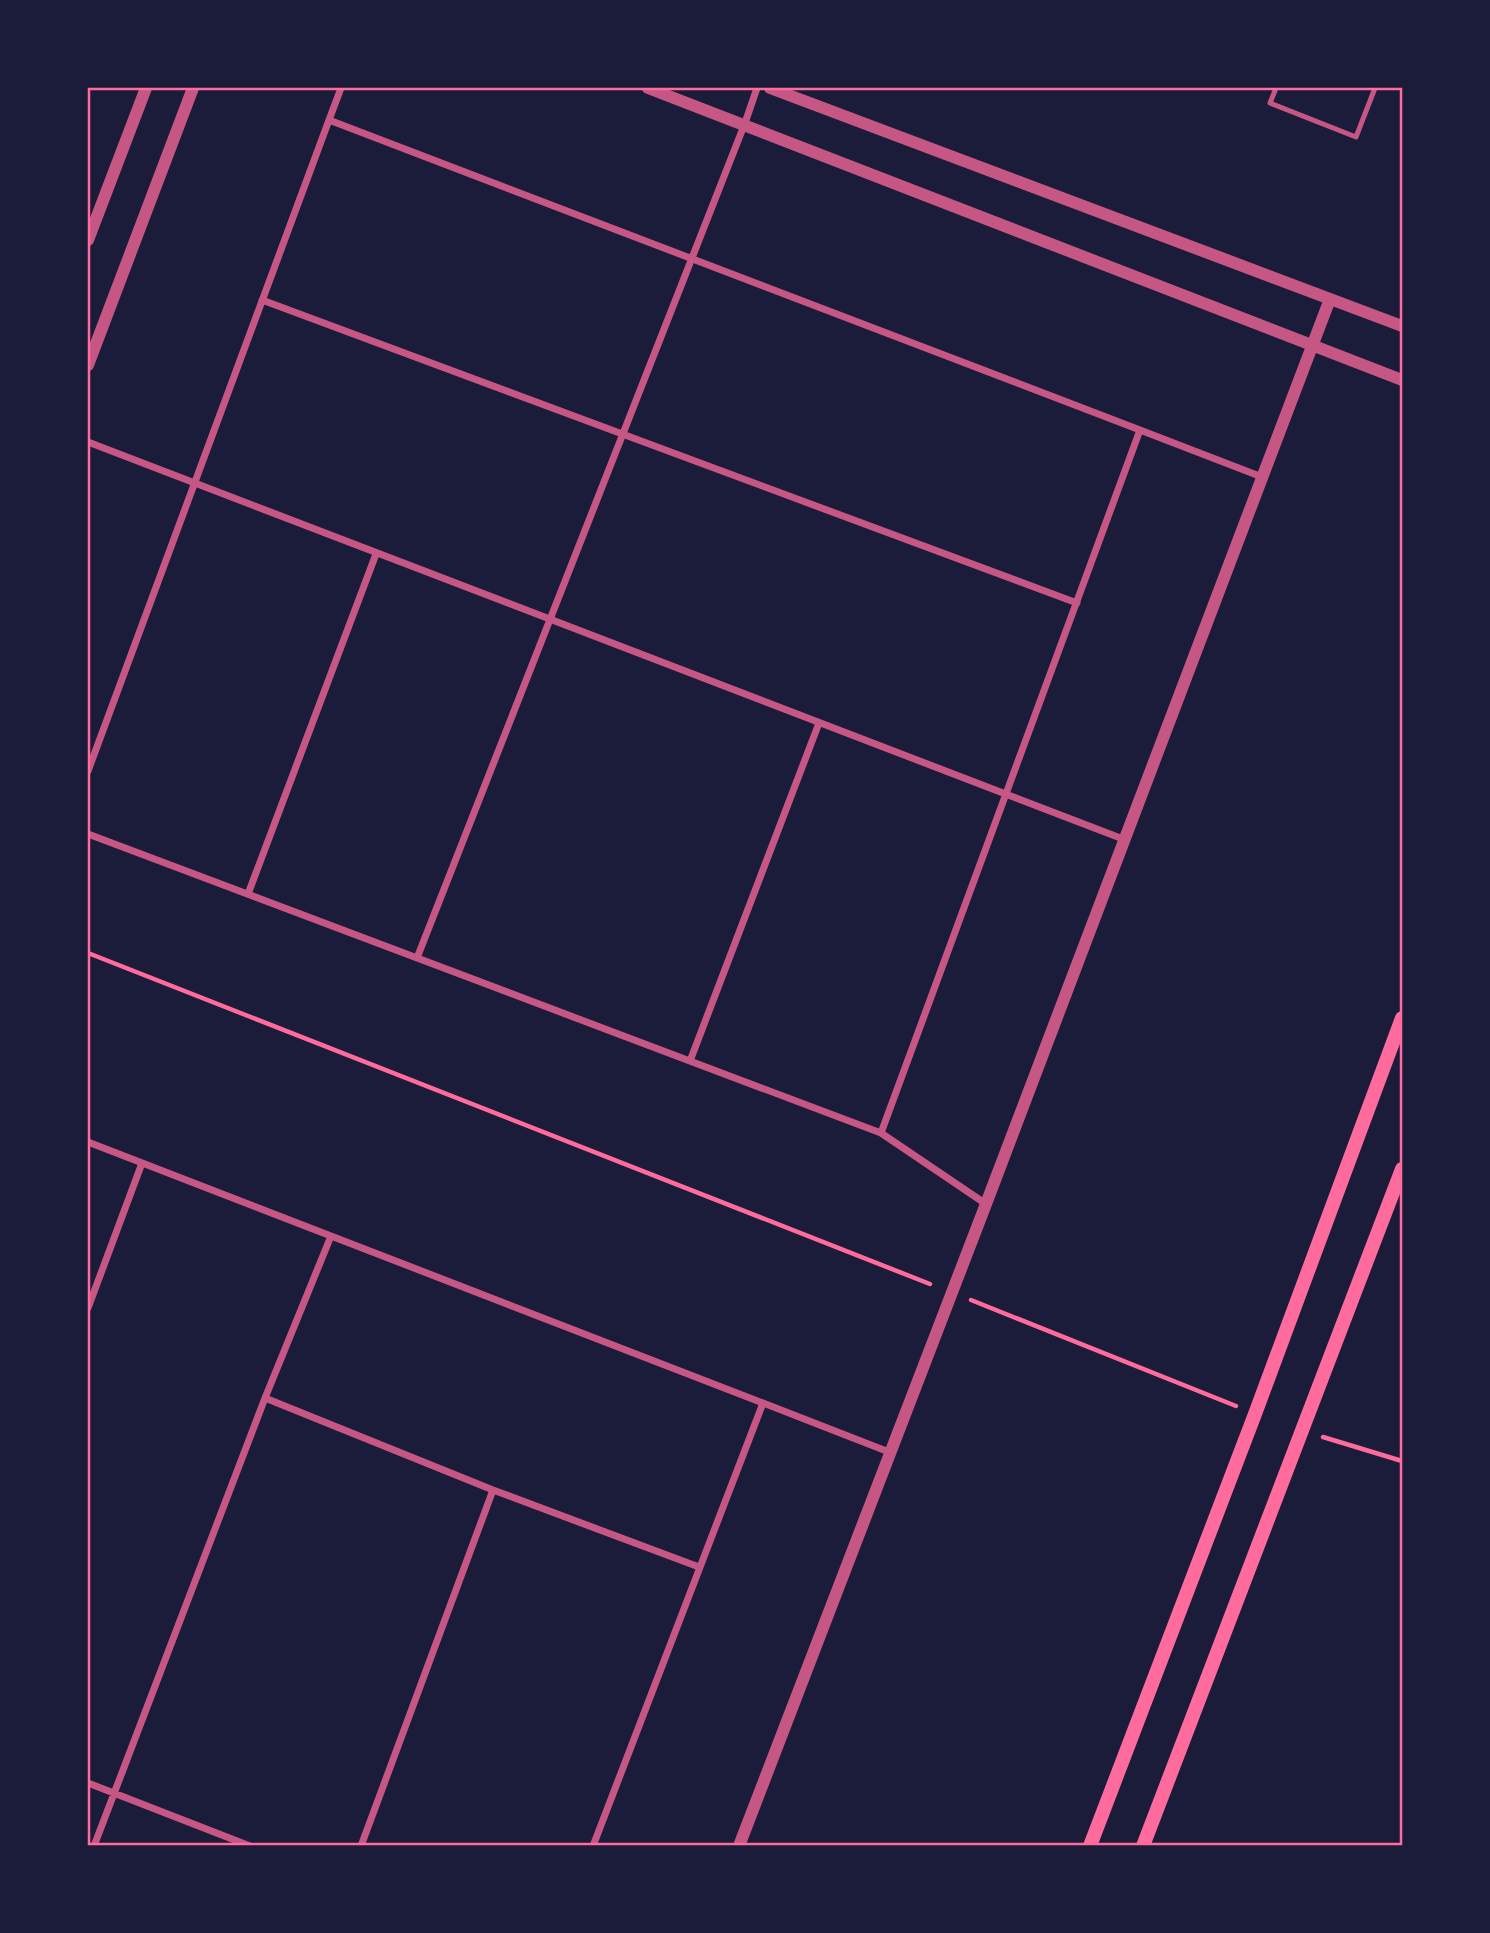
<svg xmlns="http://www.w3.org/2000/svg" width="1490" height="1933" font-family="'Libre Baskerville',serif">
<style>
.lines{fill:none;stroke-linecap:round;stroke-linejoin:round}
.path{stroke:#ff6b9d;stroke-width:4.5}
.service{stroke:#c65784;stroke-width:5}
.minor{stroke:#c65784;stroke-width:7}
.tertiary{stroke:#c65784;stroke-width:12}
.secondary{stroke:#ff6b9d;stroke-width:14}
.neatline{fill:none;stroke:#ff6b9d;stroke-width:2.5}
</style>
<rect width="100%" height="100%" fill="#1b1b3a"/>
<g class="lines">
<path class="path" d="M88,953L930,1284
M971,1300L1236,1406
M1323,1437L1402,1461"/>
<path class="service" d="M1276,88L1270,103L1356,137L1375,88"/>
<path class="minor" d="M329,120L341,88
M262,300L1077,603
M1140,430L1262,477
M88,442L1123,839
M88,771L329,120L1140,430L881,1133L88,834
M248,894L376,554
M417,958L745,123L757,88
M690,1061L819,723
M881,1133L986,1204
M88,1142L763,1403L593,1846
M88,1308L142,1163
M265,1398L493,1490L699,1567
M763,1403L889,1452
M88,1783L250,1846
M94,1846L265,1398L331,1236
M361,1846L493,1490"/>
<path class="tertiary" d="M648,88L1402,380
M770,88L1402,326
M88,240L146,88
M88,365L193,88
M739,1846L986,1204L1330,299"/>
<path class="secondary" d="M1090,1846L1255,1414L1402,1018
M1143,1846L1402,1169"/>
</g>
<rect width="1490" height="1933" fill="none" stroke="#1b1b3a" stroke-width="178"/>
<rect x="89" y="89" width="1312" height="1755" class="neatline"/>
</svg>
